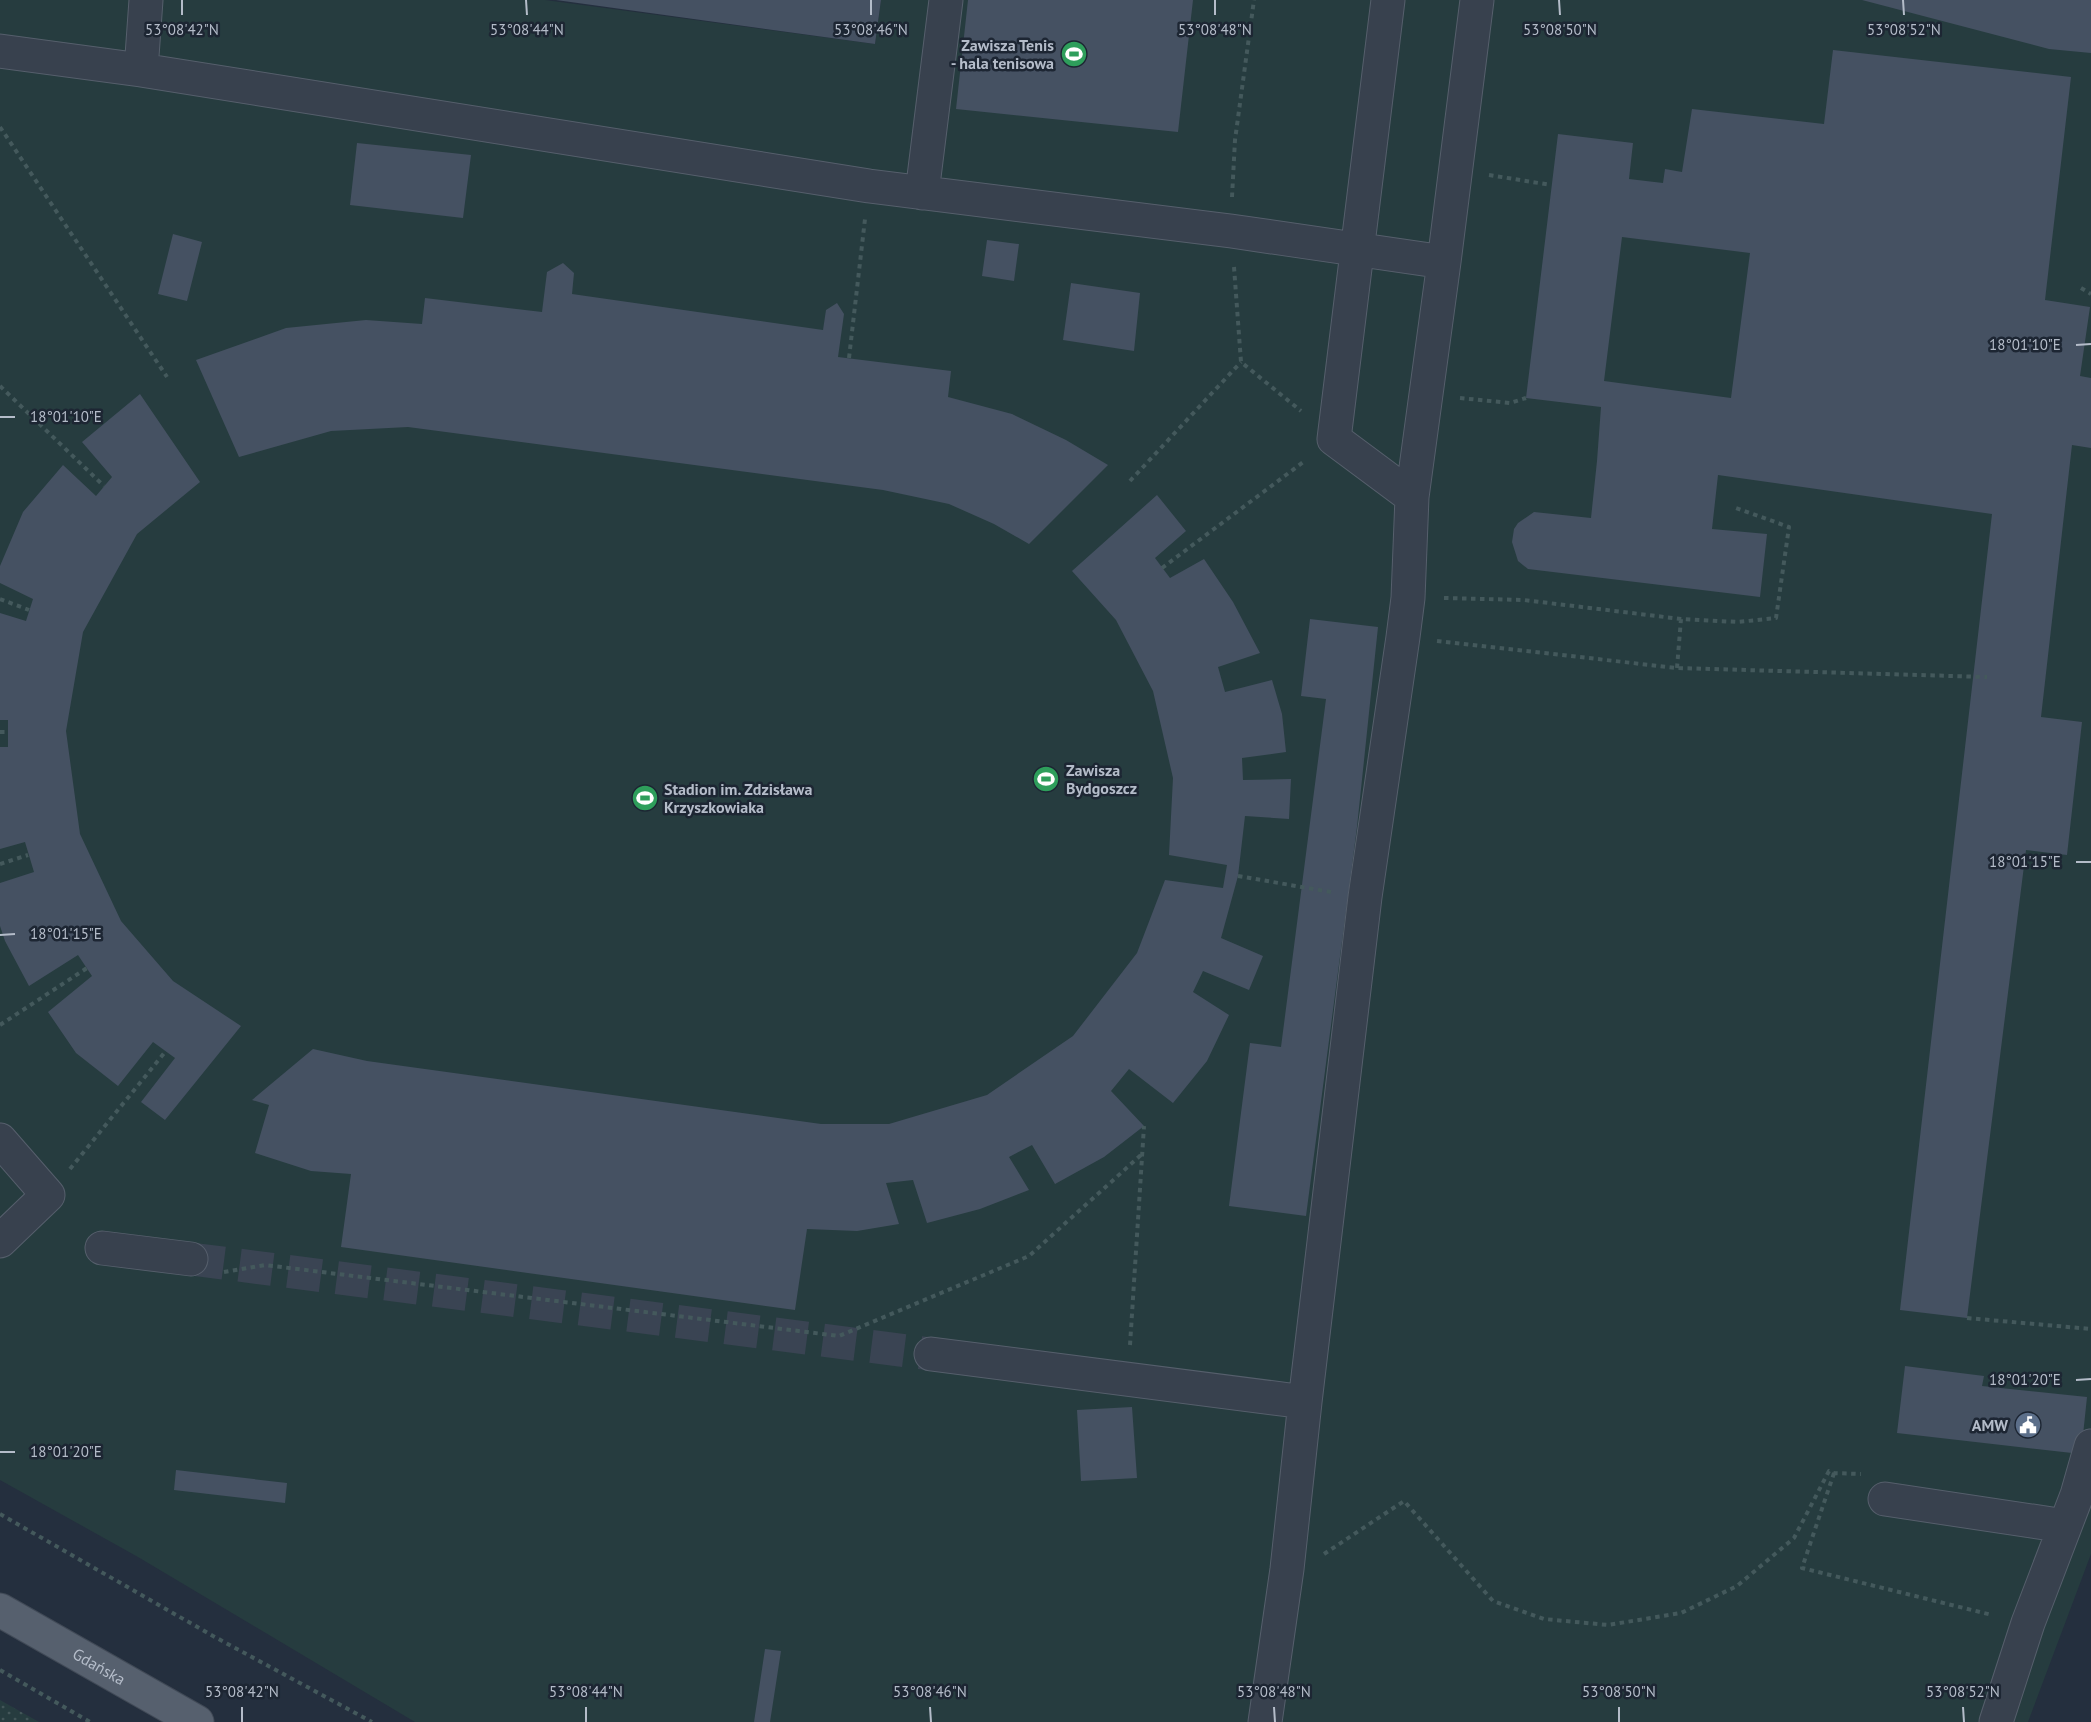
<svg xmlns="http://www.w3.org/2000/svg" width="2091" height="1722" font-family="'PT Sans',sans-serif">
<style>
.grass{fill:#263c3f}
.park{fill:url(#park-dots)}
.building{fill:#455162;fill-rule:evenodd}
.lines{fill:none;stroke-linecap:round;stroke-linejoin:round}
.minor-tunnel{stroke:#3a4453;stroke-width:33;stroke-dasharray:33 16;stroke-linecap:butt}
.minor-casing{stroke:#565f6c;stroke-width:35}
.major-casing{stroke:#414a57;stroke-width:35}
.path{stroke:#44595c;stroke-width:4;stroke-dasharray:4.5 4.5;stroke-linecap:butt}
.minor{stroke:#38414e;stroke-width:33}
.major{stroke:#56606e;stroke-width:33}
.ticks{fill:none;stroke:#b4bcc9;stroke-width:2}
.labels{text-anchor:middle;stroke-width:5;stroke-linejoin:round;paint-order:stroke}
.poi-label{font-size:16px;font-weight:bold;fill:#b4bcc9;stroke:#1d2633;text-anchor:end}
.street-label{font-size:16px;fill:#b4bcc9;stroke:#1d2633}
.ticks-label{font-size:15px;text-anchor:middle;fill:#b4bcc9;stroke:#1d2633;stroke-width:5;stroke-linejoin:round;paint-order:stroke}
</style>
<defs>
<pattern id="park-dots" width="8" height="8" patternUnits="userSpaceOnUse" patternTransform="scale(1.5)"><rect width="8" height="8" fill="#263c3f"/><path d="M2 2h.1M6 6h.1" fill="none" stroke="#435659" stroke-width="1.8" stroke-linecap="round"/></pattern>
</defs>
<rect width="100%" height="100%" fill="#242f3e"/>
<path class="grass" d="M0,0H545L875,44L881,0H2091V1554L2028,1722H415L138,1557L0,1480Z"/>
<path class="park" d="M0,1700L39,1722H0Z"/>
<path class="building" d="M556,0H881L875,44Z
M968,0H1193L1178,132L956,109Z
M1862,0H2091V53L2049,49Z
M1833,50L2071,77L2045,300L2090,307L2080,376L2091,378V448L2072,445L2041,717L2082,722L2067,855L2026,850L1967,1318L1900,1310L1992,514L1718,475L1712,529L1767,534L1760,597L1528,569L1518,561L1512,542L1514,529L1518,523L1534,512L1591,518L1597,461L1601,407L1526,398L1558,134L1633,143L1629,179L1663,183L1665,169L1682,172L1692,109L1824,124ZM1622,237L1750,253L1731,398L1604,381Z
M357,143L471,155L463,218L350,205Z
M173,234L202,242L187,301L158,294Z
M987,240L1019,244L1014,281L982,276Z
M563,263L574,273L572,294L823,330L826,310L837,303L844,314L838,357L951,371L948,397L1012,414L1066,440L1108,465L1029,544L994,524L949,504L883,490L408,427L331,431L239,457L196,360L286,328L366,320L422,324L425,298L542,312L547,272Z
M1071,283L1140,293L1134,351L1063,340Z
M140,394L200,482L137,534L83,632L66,731L80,834L121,921L173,981L241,1026L165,1120L141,1102L175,1058L153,1042L118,1086L76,1053L48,1012L92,976L78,955L29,986L5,941L0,926V883L34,872L25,842L0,849V747H8V720H0V613L26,621L33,599L0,583V566L23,512L63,465L96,496L112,477L82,442Z
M1157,495L1186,531L1155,558L1170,578L1204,559L1233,602L1260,653L1218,667L1225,692L1272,680L1282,714L1286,752L1242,758L1243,780L1291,779L1289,819L1245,816L1238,876L1221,938L1263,956L1249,990L1203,971L1193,992L1229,1015L1207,1061L1173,1103L1129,1069L1111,1091L1144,1126L1104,1157L1055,1184L1032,1145L1009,1157L1029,1190L980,1209L927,1223L913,1180L886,1183L899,1224L857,1231L807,1229L795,1310L341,1247L351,1174L311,1171L255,1153L269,1105L252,1100L313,1049L367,1061L821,1124H889L987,1095L1073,1036L1137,953L1165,880L1223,888L1227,865L1169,855L1173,778L1153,691L1116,620L1072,571Z
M1310,619L1378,627L1357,827L1306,1216L1229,1206L1250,1043L1281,1047L1326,699L1301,696Z
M1905,1366L1984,1376L1982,1386L2087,1397L2081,1454L1897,1433Z
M1132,1407L1137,1478L1081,1481L1077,1410Z
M176,1470L287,1483L285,1503L174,1490Z
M765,1649L781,1651L770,1722H754Z"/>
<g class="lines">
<path class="minor-tunnel" d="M191,1259L931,1354"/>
<defs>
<path id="minor" d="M146,0L141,70L869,186L1231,231L1444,262
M1388,0L1334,439L1412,497
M0,51L141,70
M922,193L946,0
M0,1140L48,1195L0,1241
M102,1248L191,1259
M931,1354L1305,1402
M1885,1499L2065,1526
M1265,1722L1287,1569L1305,1402L1365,897L1403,637L1408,598L1412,497L1444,262L1477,0
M1996,1722L2028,1623L2077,1495L2091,1446"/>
<g id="major">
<path id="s1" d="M0,1610L197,1722"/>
</g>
</defs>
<use href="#minor" class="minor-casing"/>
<use href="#major" class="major-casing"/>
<path class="path" d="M0,127L167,377
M1489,175L1551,185
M1232,197L1235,140L1254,0
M1234,267L1241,362L1301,411
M2081,288L2091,294
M849,358L865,219
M0,386L104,486
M1460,398L1510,403L1526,398
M1130,481L1241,362
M1162,568L1306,460
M1444,598L1524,600L1681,619L1738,622L1776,618L1789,527L1736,508
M0,599L29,610
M1437,641L1677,668L1987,677
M1677,668L1681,619
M0,732H8
M0,864L28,855
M1238,876L1331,892
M0,1025L87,968
M70,1169L165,1052
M224,1272L265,1265L839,1336L1029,1256L1141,1155
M1967,1318L2091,1329
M1130,1345L1144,1126
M1834,1473L1802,1568L1992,1615
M0,1514L213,1636L372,1722
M1324,1554L1404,1501L1493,1601L1544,1619L1608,1625L1681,1613L1737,1586L1794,1538L1829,1471L1834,1473L1861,1474
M0,1670L90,1722"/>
<use href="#minor" class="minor"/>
<use href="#major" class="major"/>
</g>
<path class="ticks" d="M182,0V15M526,0L527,15M871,0V15M1215,0V15M1559,0L1560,15M1903,0L1904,15M2076,345L2091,344M0,417H15M2076,862H2091M0,935L15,934M2076,1380L2091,1379M0,1452H15M242,1707V1722M586,1707V1722M930,1707L931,1722M1274,1707L1275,1722M1619,1707V1722M1963,1707L1964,1722"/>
<defs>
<symbol id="stadium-disc" viewBox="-11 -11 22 22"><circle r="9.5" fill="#2e9e5b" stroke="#1d2633"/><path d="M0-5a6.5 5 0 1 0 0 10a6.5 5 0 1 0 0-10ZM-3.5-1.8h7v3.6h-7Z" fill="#fff"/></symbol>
<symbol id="civic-disc" viewBox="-11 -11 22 22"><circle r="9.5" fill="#5c6f8a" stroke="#1d2633"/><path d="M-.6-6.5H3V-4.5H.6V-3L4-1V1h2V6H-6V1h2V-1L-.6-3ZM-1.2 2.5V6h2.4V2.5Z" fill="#fff"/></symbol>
</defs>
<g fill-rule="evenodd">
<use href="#stadium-disc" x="1059" y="39" width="30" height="30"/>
<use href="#stadium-disc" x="1031" y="764" width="30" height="30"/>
<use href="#stadium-disc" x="630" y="783" width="30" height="30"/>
<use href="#civic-disc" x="2013" y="1410" width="30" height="30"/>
</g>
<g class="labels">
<g class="poi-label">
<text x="1054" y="51">Zawisza Tenis<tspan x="1054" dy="18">- hala tenisowa</tspan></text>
<text x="1066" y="776" text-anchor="start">Zawisza<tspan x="1066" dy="18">Bydgoszcz</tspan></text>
<text x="664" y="795" text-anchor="start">Stadion im. Zdzisława<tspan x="664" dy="18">Krzyszkowiaka</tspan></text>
<text x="2008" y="1431">AMW</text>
</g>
<g class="street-label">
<text dy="6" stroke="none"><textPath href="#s1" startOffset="114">Gdańska</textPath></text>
</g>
</g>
<g class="ticks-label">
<text x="182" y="35">53°08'42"N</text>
<text x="527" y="35">53°08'44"N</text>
<text x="871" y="35">53°08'46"N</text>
<text x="1215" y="35">53°08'48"N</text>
<text x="1560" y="35">53°08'50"N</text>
<text x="1904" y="35">53°08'52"N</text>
<text x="2025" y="350">18°01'10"E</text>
<text x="66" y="422">18°01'10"E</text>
<text x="2025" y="867">18°01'15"E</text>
<text x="66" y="939">18°01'15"E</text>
<text x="2025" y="1385">18°01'20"E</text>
<text x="66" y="1457">18°01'20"E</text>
<text x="242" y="1697">53°08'42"N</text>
<text x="586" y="1697">53°08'44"N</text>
<text x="930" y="1697">53°08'46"N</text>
<text x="1274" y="1697">53°08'48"N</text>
<text x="1619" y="1697">53°08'50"N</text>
<text x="1963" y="1697">53°08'52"N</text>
</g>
</svg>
